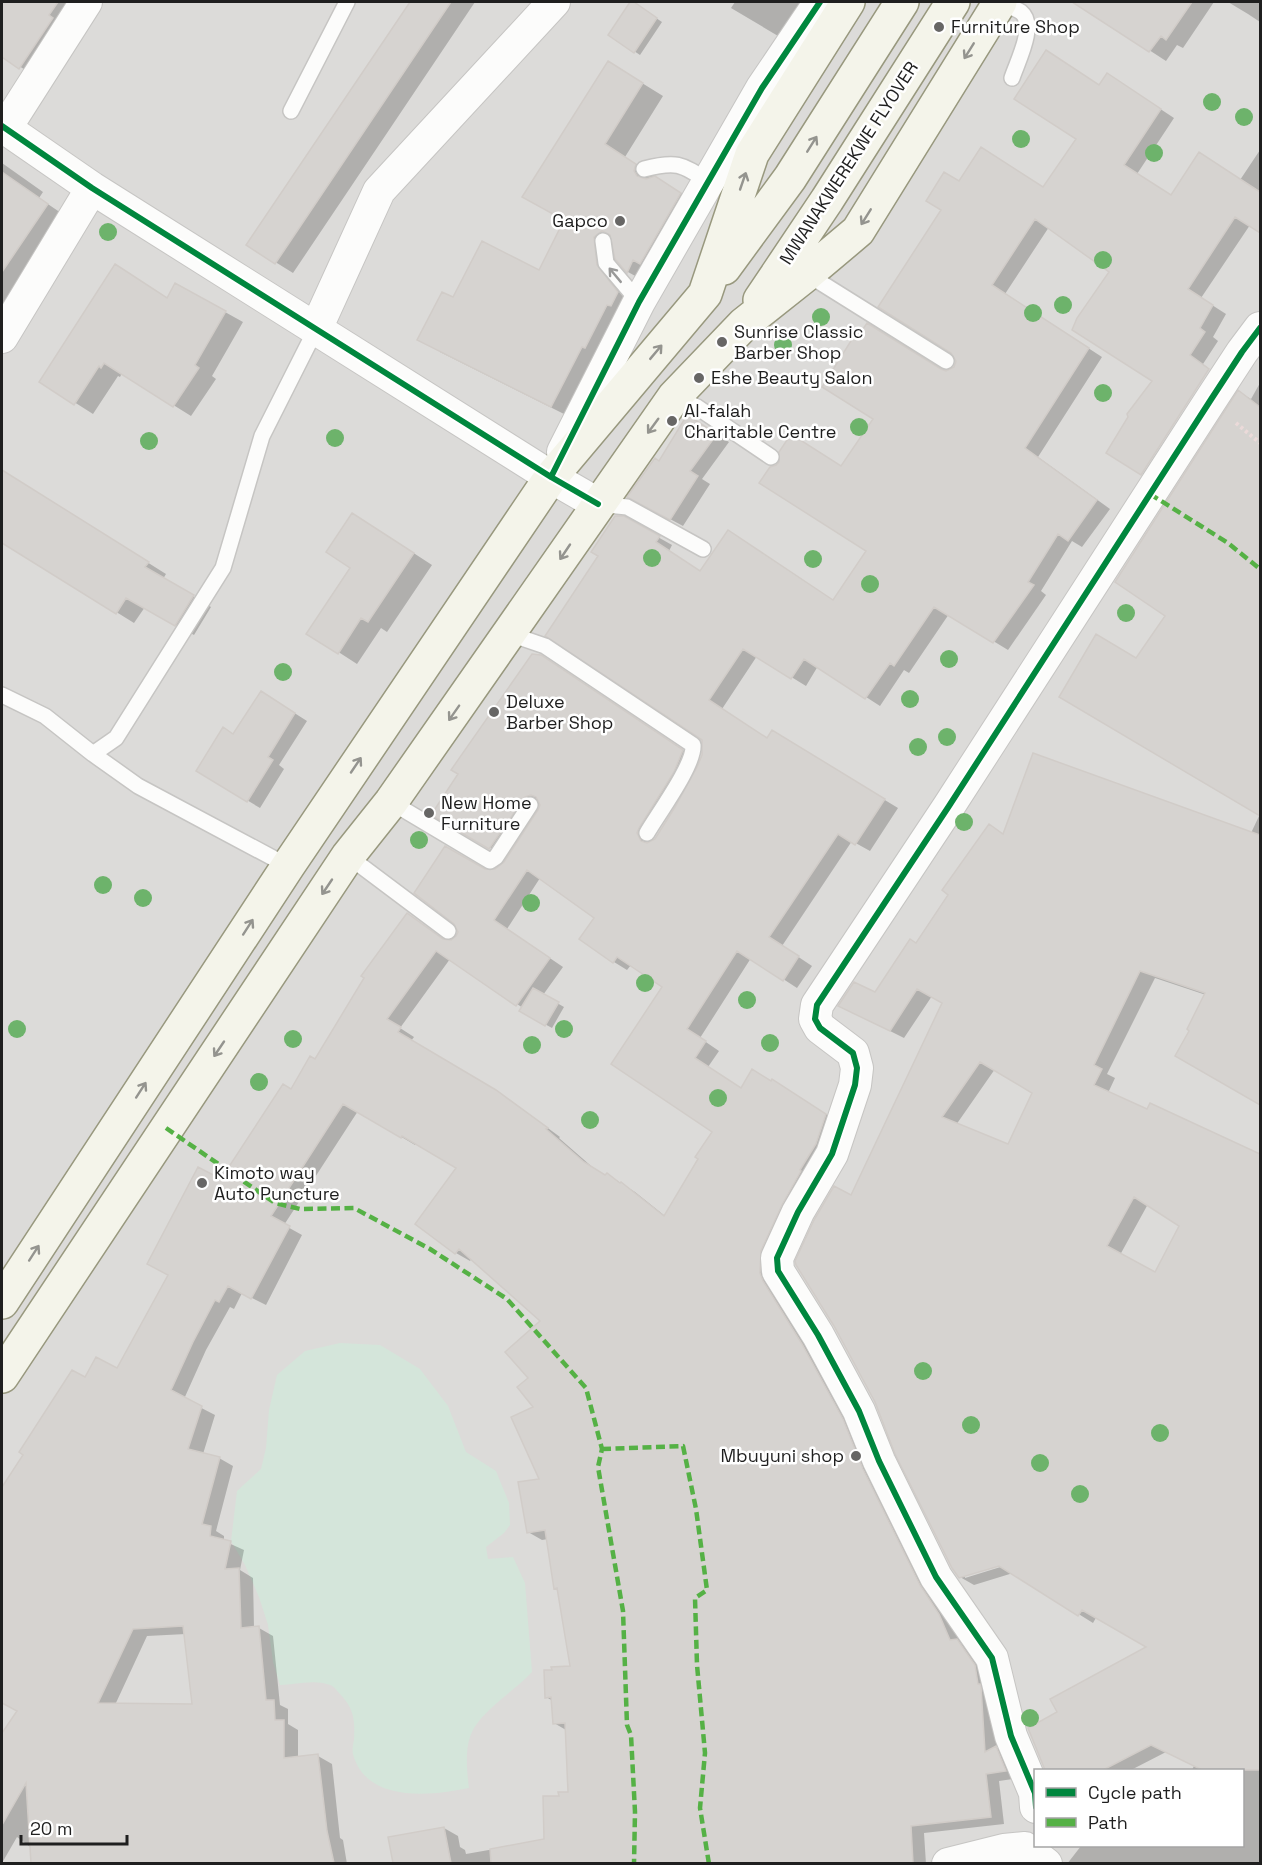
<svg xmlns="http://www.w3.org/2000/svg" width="1262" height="1865" font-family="'Space Grotesk',sans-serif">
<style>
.residential{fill:#dcdbd9;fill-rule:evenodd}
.wetland{fill:#d4e5da}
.shadow{fill:#0003;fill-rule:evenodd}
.building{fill:#d6d3d0;stroke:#d1ccc8;stroke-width:1.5;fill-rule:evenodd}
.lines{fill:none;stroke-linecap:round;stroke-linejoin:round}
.service-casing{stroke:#c6c5c3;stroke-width:18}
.minor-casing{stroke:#c6c5c3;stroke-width:34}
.secondary-casing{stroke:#98987e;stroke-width:36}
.path{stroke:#ebdad9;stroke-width:4;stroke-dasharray:3 3;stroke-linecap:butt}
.service{stroke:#fcfcfb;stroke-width:15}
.minor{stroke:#fcfcfb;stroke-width:32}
.secondary{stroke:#f4f4ea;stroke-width:33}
.quiet{stroke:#55b145;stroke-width:4.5;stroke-dasharray:9 4.5;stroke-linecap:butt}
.cycleway-casing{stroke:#fff;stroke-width:10}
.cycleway{stroke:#00873e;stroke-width:6}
.tree{fill:#6db36b}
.oneway{stroke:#94948f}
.oneway2{stroke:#999998}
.poi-dot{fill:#676665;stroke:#fff;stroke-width:2}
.labels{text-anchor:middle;stroke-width:5;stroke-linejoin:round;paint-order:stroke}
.poi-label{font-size:18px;fill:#1f1f1f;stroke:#fff;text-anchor:start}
.street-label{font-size:18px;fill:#1f1f1f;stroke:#fff}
</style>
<rect width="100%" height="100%" fill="#edebe7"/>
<path class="residential" d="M2,2H1260V1863L2,1864ZM1036,1770H1242V1846H1036Z"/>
<path class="wetland" d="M340,1343L380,1345L420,1369L448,1406L466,1452L496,1471L509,1503L510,1525L504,1533L486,1547L488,1559L513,1557L525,1583L532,1672C514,1692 478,1712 470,1737C465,1751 467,1773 469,1788C430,1796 366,1803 353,1754C352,1750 353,1744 354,1740C355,1719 354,1709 340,1694C337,1691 334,1686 330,1685C313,1679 296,1685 280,1685L273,1662L268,1625L259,1597L245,1565L231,1541L237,1491L261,1469L266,1448L269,1410L277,1375L305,1351Z"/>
<path class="shadow" d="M2,2H77L30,73L2,55Z
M411,2H475L293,273L248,245Z
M632,2L662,22L640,55L610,35Z
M735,2H824L795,46L731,8Z
M1093,2H1214L1183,48L1177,45L1166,61L1092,13L1097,4Z
M1228,2H1260V22L1248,14Z
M629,75L663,96L625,157L701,206L648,283L628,272L615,257L617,278L638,305L572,418L440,352L454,299L540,272L565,220Z
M1121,83L1174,118L1137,174L1172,196L1240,180L1260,150V232L1250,225L1201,298L1226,314L1213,337L1218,341L1203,364L1208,368L1141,473L1154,380L1111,271L1049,227L1005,294L1102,357L1038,457L1110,509L1082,547L1072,541L1041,591L1046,595L1008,650L949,614L909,673L904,670L880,706L818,666L806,686L757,656L722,709L767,739L786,740L898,808L870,851L852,841L782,946L812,966L797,988L751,958L700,1038L719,1051L708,1067L742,1089L772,1082L786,1089L840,1123L774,1259L816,1353L953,1623L961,1643L971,1649L994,1696L997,1748L1009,1755L1019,1778L999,1781L1004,1824L924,1833L926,1864H395L390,1838L444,1828L458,1836L460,1847L465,1850L466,1854L546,1840L560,1797L570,1793L566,1730L554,1723L553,1701L546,1697L572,1668L559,1590L556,1588L548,1539L542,1540L528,1532L541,1480L536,1407L530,1378L543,1321L472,1258L470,1261L456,1253L417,1224L458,1168L417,1142L415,1145L358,1111L284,1225L302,1235L266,1305L242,1293L234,1309L230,1307L206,1350L184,1399L215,1415L203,1454L219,1458L233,1466L216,1531L224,1536V1541L244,1550L240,1570L253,1578L254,1628H259L273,1636L280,1705L288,1709V1724L298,1730V1758L318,1756L332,1764L340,1838L343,1840L347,1864H47L49,1861L17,1837L2,1863V1736L18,1711L2,1703V1490L25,1454L86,1379L118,1370L221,1181L315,1061L408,915L446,941L452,942L457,937L485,871H495L505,863L540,811L542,800L504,856L433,814L555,665L696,759L652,836L651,843L656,840L676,808L703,755V740L624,518L672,545L669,551L701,572L834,601L868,551L841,468L946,372L955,368L957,361L960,182L1044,188L1078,139L1100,86ZM540,878L596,918L614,962L627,970L631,965L664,987L714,1131L665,1216L635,1192L608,1175L606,1177L598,1172L559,1138L560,1137L510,1100L411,1041L414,1037L400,1028L450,959L523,1008L521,1011L552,1028L564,1007L543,995L563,967L507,929ZM186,1634L193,1706L115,1705L147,1636Z
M2,163L43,192L39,198L64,215L2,321Z
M168,299L225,312L243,322L212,376L216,379L191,416L122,373L120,377L118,376L93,414L41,381Z
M1211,370L1222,378L1156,481L1143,474Z
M1260,383V911L1160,874L1146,914L1260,971V1103L1177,1055L1191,1030L1206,995L1155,978L1107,1074L1115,1078L1108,1093L1147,1111L1150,1105L1260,1156V1505L1257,1510L1260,1512V1864H1067L1081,1846H1242V1770H1192L1194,1766L1166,1752L1131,1770H1047L1030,1729L1059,1713L1149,1647L1097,1616L1093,1623L1013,1573L974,1585L960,1577L852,1197L944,1002L932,996L904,1038L840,1006L875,994L1004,835L1251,833L1260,814L1061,696L1136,660L1167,615L1239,392L1251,399ZM995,1069L1034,1092L1008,1146L956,1125ZM1148,1204L1181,1226L1156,1274L1120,1255ZM1006,1562L1007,1565L965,1578V1575Z
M700,424L729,442L702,479L710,484L683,526L642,504L659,463Z
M2,471L166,574L163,579L211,607L194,635L145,607L134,623L2,541Z
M372,526L432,565L387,632L381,628L357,664L309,633L352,567Z
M274,700L307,721L279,765L284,769L260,808L198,771L234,735Z"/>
<path class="building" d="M2,2H58L49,15L53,18L19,69L2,57Z
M410,2H451L275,264L246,245Z
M630,2H634L657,18L634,53L608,35Z
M1072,2H1192L1166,40L1161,36L1149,52Z
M1046,50L1099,85L1107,73L1161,109L1124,165L1171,195L1199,152L1260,192V233L1235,217L1188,289L1213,305L1200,328L1205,332L1190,355L1209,369L1141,475L1106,453L1128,417L1127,414L1152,381L1072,330L1077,318L1109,272L1035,219L992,285L1089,348L1025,448L1097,500L1068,541L1058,534L1028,582L1034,585L993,643L934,607L894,666L890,663L865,699L804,659L791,679L743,649L709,700L767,738L772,730L885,799L855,845L838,834L769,937L799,956L783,981L737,951L687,1029L706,1041L695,1058L741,1088L752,1069L771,1081L772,1079L826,1114L816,1144L800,1170L801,1171L782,1205L761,1251L760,1273L763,1281L802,1344L843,1419L863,1469L920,1585L939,1614L950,1640L957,1639L975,1665L978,1684H980L981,1687L985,1752L996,1746L1006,1771L986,1774L991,1817L911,1826L913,1863H491L490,1849L544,1839L543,1796H559L558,1792H568L565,1723L553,1724L551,1697L545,1698L544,1670H552L551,1667L570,1666L557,1588L554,1589L545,1530L527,1533L518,1482L539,1479L511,1417L533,1407L517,1387L528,1378L505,1352L540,1321L459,1249L455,1254L415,1224L456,1168L402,1136L401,1138L343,1104L271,1216L290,1226L251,1299L228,1286L219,1302L215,1300L193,1342L171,1390L202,1406L188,1449L220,1457L202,1524L211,1526L210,1536L231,1541L225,1569L239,1568L241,1628L259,1626L266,1700H274L275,1720H284V1758L318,1754L327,1831L334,1863H31L26,1783L2,1825V1733L17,1711L2,1703V1487L23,1455L19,1452L72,1370L85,1377L96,1357L117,1368L168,1275L147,1264L198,1167L221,1179L283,1084L291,1089L310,1056L315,1059L364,978L361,976L407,913L443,939L451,940L456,936L458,932L454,924L414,893L445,846L485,869H495L504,862L538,810L540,805L536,797L531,795L525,797L489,849L431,815L458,774L451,770L532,654L541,655L683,750L674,772L639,828L637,833L641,841L647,843L655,839L675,807L697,767L702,755V740L545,636L598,556L591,552L615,516H624L660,536L656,542L700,571L728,530L833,600L866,551L759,483L770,467L776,465L779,462V452L791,434L841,466L873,419L822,387L854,336L857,338L867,323L941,369L946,371L954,367L956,361L951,353L878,307L941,210L926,201L944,172L959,181L981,147L1043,187L1076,139L1014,99ZM527,870L594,918L579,939L613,963L617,957L662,987L611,1064L712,1132L695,1157L698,1159L664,1216L621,1182L620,1183L607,1173L605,1175L584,1162L546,1129L548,1128L496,1090L398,1032L401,1027L387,1019L436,951L516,1006L550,958L494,920ZM183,1626L192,1704L98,1703L133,1629Z
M608,61L643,83L605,144L636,164L634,171L637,176L646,179L655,176L681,193L640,264L633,260L627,273L615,259L610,235L602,231L594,237L597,265L618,292L611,306L607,305L585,348L582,347L551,407L417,340L442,292L453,297L482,241L539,270L564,220L522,197Z
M2,172L48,204L2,272Z
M115,264L167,298L175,283L226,311L195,365L199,368L173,407L104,363L101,368L99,366L74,405L39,382Z
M1238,390L1260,407V816L1059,697L1096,634L1136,658L1165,616L1115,582Z
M687,415L717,434L690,471L698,476L670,520L627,497L655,458L659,461Z
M2,470L149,562L145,567L194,595L175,626L126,598L116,614L2,543Z
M352,513L414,553L368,622L361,618L338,654L306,634L350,568L326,552Z
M261,691L295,713L268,757L273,760L247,802L196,771L223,727L233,734Z
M1033,753L1260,835V1105L1175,1056L1189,1031L1187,1029L1205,993L1140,971L1094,1065L1102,1069L1094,1085L1147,1109L1150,1103L1260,1154V1770H1202L1151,1745L1103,1770H1045L1028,1728L1057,1712L1050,1699L1146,1647L1082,1610L1078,1616L999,1566L959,1578L952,1568L895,1454L875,1402L834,1326L796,1265L795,1261L814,1220L834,1186L851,1195L942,1003L917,989L890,1031L838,1006L854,982L875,992L910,939L916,943L948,895L942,890L989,824L1003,834ZM980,1062L1032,1093L1008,1144L942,1117ZM1134,1197L1179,1226L1155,1272L1107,1246Z
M533,988L559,1002L545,1026L519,1011Z
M444,1827L451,1863H393L388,1837Z"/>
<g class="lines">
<defs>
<path id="service" d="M1000,2C1006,5 1015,8 1021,12C1037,25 1017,62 1012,78
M291,111L347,2
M644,169C675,161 682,163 708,182
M603,241L606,263L639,302
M807,274L946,361
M674,397L697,407L771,457
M598,504L627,507L703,549
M510,634L545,646L693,745C695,764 658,814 647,833
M2,695L45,716L93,754L116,738L223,568L262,436L316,329
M93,754L138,786L288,866
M391,802L490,861L496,857L530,805
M348,856L448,931"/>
<path id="minor" d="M2,126L92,188L551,477L598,504
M5,129L86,2
M316,329L379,191L554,2
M2,337L92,188
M563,452L639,302L762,88L820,2
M1036,1807L1035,1793L1011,1736L992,1658L936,1577L879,1461L859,1411L818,1335L778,1271L777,1258L798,1212L832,1154L855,1085L857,1068L853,1053L820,1028L815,1019L817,1005L949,806L1210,401L1242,352L1260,328
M948,1864L1004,1850L1025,1848L1046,1864"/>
<path id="secondary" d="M724,268L790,178L902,2
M760,300L827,200L953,2
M2,1302L288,866L551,477L705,294L752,154L848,2
M2,1376L348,856L391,802L674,397L744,324L807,274L858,231L1000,2"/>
</defs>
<use href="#service" class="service-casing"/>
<use href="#minor" class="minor-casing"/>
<use href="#secondary" class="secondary-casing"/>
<path class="path" d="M1236,423L1260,443"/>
<use href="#service" class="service"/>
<use href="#minor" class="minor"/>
<use href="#secondary" class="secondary"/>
<path class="quiet" d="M1150,494L1228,543L1260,569
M166,1128L275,1203L300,1209L354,1208L430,1249L507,1299L586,1388L602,1449L598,1467L623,1611L627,1725L631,1735L635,1812L634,1864
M602,1449L683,1446L696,1509L707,1590L695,1598L697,1665L705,1753L700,1808L709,1864"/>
<defs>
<path id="cycleway" d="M2,126L92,188L551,477L598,504
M551,477L639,302L762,88L820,2
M1036,1807L1035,1793L1011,1736L992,1658L936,1577L879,1461L859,1411L818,1335L778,1271L777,1258L798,1212L832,1154L855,1085L857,1068L853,1053L820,1028L815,1019L817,1005L949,806L1210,401L1242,352L1260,328"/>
</defs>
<use href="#cycleway" class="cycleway-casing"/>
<use href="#cycleway" class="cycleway"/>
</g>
<g class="tree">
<circle cx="1212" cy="102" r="9"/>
<circle cx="1244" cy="117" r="9"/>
<circle cx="1021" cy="139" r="9"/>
<circle cx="1154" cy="153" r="9"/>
<circle cx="108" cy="232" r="9"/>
<circle cx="1103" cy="260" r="9"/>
<circle cx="1063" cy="305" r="9"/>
<circle cx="1033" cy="313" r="9"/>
<circle cx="821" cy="317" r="9"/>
<circle cx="783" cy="345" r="9"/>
<circle cx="1103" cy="393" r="9"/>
<circle cx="859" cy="427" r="9"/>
<circle cx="335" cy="438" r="9"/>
<circle cx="149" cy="441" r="9"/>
<circle cx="652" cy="558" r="9"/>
<circle cx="813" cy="559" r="9"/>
<circle cx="870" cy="584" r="9"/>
<circle cx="1126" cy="613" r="9"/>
<circle cx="949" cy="659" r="9"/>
<circle cx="283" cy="672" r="9"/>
<circle cx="910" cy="699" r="9"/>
<circle cx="947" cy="737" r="9"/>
<circle cx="918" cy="747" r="9"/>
<circle cx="964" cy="822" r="9"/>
<circle cx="419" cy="840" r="9"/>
<circle cx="103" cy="885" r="9"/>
<circle cx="143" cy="898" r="9"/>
<circle cx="531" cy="903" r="9"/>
<circle cx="645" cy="983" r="9"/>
<circle cx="747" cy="1000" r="9"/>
<circle cx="17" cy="1029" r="9"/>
<circle cx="564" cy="1029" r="9"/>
<circle cx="293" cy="1039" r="9"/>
<circle cx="770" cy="1043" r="9"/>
<circle cx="532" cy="1045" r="9"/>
<circle cx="259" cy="1082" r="9"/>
<circle cx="718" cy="1098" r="9"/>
<circle cx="590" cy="1120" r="9"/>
<circle cx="923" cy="1371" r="9"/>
<circle cx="971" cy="1425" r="9"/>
<circle cx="1160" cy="1433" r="9"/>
<circle cx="1040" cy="1463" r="9"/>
<circle cx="1080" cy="1494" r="9"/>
<circle cx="1030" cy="1718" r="9"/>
</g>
<defs><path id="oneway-shaft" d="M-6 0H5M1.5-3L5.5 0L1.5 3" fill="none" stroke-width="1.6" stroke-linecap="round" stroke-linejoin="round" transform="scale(1.5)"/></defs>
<g class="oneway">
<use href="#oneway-shaft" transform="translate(969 51) rotate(122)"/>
<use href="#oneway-shaft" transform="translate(812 144) rotate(-58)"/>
<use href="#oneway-shaft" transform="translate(743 181) rotate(-71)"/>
<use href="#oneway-shaft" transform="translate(866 217) rotate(122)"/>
<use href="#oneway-shaft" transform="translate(656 352) rotate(-50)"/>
<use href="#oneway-shaft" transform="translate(653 426) rotate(126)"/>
<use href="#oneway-shaft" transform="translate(565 552) rotate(124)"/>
<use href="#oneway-shaft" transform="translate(454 713) rotate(125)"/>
<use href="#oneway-shaft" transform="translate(356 765) rotate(-56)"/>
<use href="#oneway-shaft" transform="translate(327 887) rotate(124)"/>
<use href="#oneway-shaft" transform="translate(248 927) rotate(-57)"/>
<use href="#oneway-shaft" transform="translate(219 1049) rotate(124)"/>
<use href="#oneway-shaft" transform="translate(141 1090) rotate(-57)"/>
<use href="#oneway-shaft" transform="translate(34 1253) rotate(-57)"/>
</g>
<use class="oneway2" href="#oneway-shaft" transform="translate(615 275) rotate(-130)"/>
<g class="poi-dot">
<circle cx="939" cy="27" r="6"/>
<circle cx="620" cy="221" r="6"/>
<circle cx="722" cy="342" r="6"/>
<circle cx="699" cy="378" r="6"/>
<circle cx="672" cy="421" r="6"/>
<circle cx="494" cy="712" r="6"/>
<circle cx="429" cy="813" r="6"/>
<circle cx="202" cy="1183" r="6"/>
<circle cx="856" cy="1456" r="6"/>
</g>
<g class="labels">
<g class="poi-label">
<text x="951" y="33">Furniture Shop</text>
<text x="608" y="227" text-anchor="end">Gapco</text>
<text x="734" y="338">Sunrise Classic<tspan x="734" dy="21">Barber Shop</tspan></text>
<text x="711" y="384">Eshe Beauty Salon</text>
<text x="684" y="417">Al-falah<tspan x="684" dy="21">Charitable Centre</tspan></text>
<text x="506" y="708">Deluxe<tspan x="506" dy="21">Barber Shop</tspan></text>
<text x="441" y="809">New Home<tspan x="441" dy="21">Furniture</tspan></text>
<text x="214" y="1179">Kimoto way<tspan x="214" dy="21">Auto Puncture</tspan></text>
<text x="844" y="1462" text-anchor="end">Mbuyuni shop</text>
</g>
<g class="street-label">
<text transform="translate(849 163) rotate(-57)" y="6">MWANAKWEREKWE FLYOVER</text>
</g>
</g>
<rect width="1262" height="1865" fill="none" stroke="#1f1f1f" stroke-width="6"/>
<rect x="1034" y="1769" width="210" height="78" fill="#ffffff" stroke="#a5a5a5" stroke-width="1.5"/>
<rect x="1046" y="1788" width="30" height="9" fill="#00873e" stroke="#a5a5a5" stroke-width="1.5"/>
<text x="1088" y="1799" font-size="18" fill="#1f1f1f">Cycle path</text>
<rect x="1046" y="1818" width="30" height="9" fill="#55b145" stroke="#a5a5a5" stroke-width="1.5"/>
<text x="1088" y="1829" font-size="18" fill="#1f1f1f">Path</text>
<path d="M21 1835v9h106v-9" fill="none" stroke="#1f1f1f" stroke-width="3"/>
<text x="30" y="1835" font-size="18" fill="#1f1f1f" stroke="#ffffff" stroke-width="4.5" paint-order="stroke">20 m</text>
</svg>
